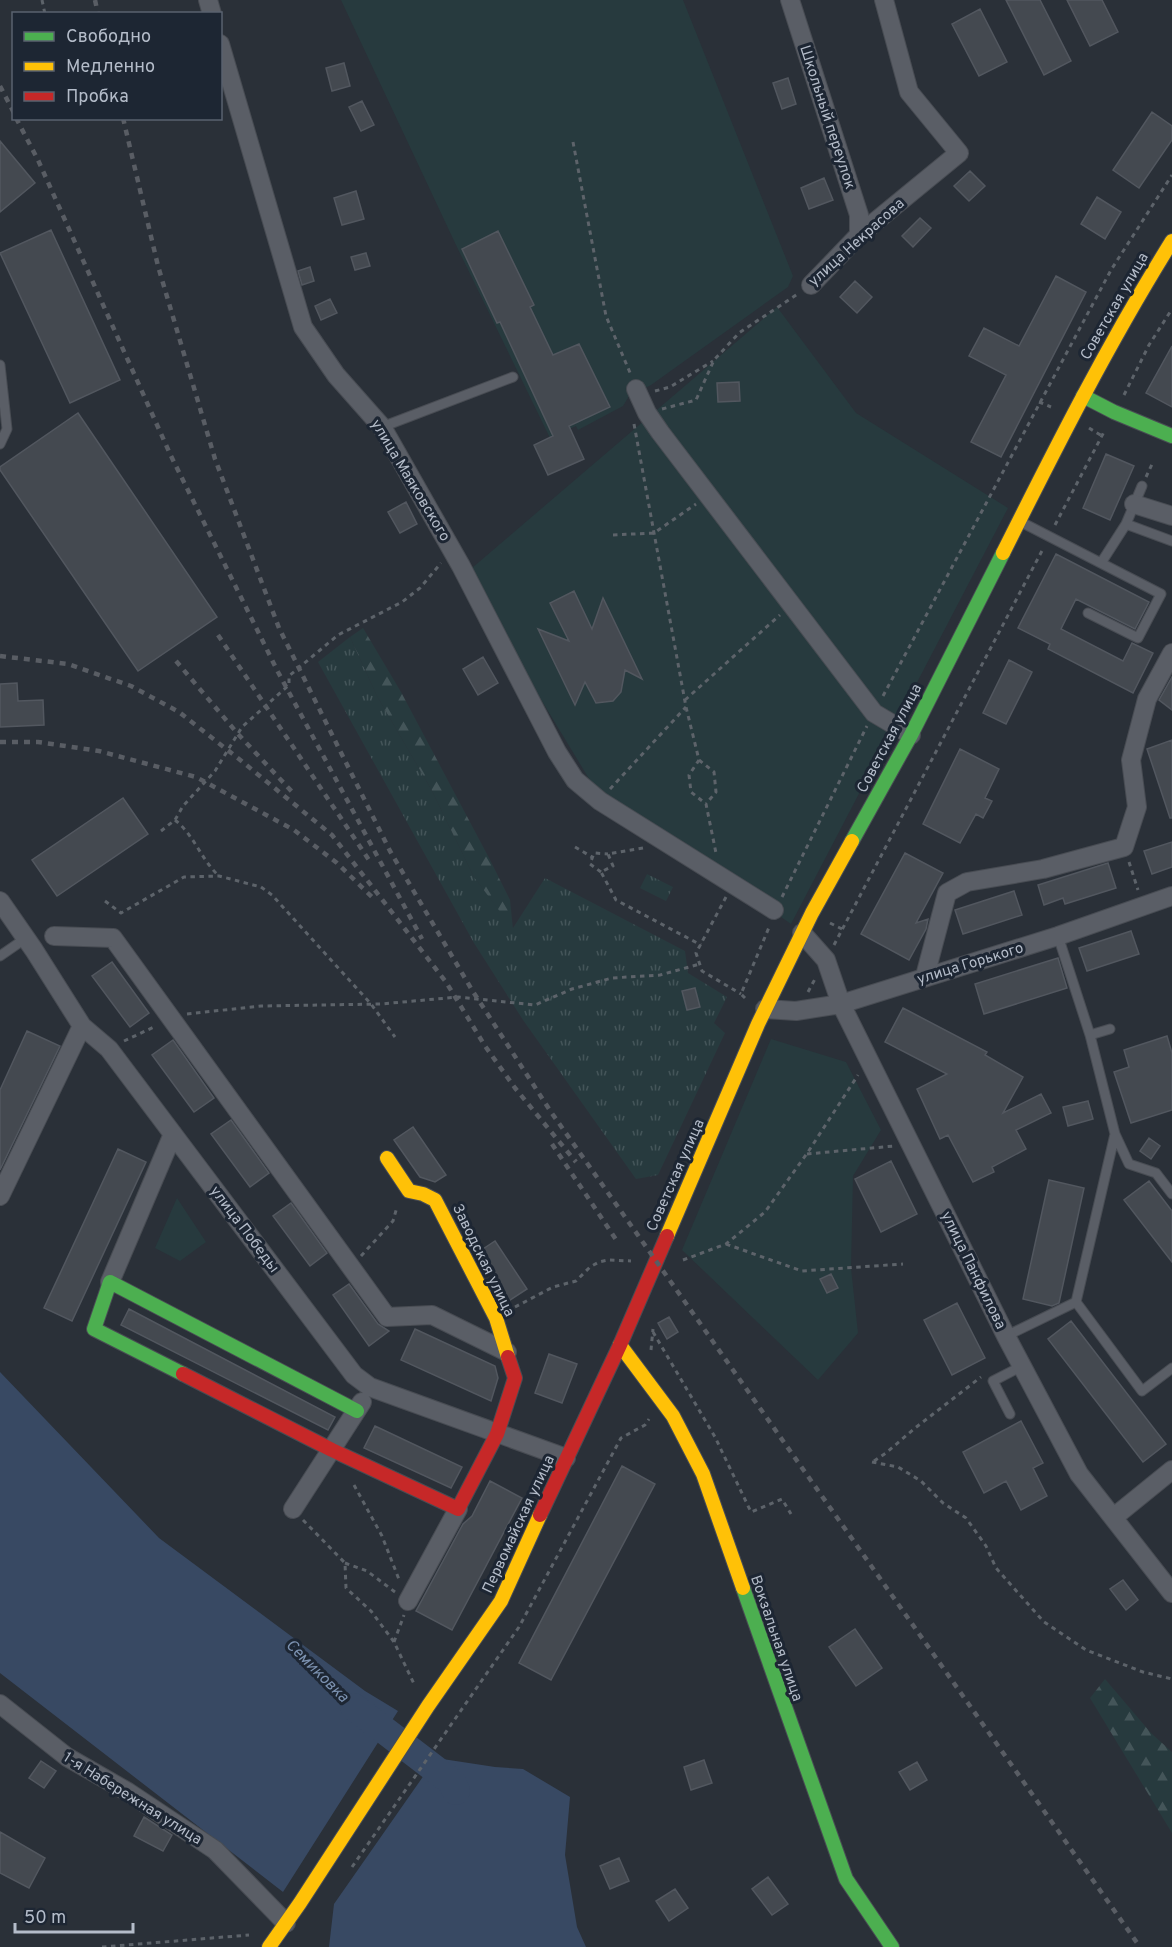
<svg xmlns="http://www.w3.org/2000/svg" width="1172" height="1947" font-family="Overpass,sans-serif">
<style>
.grass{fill:url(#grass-tufts)}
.forest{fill:url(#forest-firs)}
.green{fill:#273a3e}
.water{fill:#384963}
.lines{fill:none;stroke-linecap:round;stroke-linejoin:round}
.river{stroke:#384963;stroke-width:28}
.building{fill:#444950;stroke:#52575f;stroke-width:1.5}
.lane-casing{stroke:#484c53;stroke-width:11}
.street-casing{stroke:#484c53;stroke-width:20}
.fast-casing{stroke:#484c53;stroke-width:16}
.slow-casing{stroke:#484c53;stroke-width:16}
.jam-casing{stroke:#484c53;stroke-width:16}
.path{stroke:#5d636a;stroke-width:3;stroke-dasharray:4.5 4.5;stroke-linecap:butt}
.lane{stroke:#5a5e66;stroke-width:9}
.street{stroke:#5a5e66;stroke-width:18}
.fast{stroke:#4caf50;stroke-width:14}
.slow{stroke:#ffc107;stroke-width:14}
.jam{stroke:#c62828;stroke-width:14}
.rail{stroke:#595d64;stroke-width:4.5;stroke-dasharray:6 6;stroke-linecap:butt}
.labels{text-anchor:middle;stroke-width:6;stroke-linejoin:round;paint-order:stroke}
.street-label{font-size:15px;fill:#b4bcc9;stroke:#1d2633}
.water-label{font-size:16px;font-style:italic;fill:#7c92b1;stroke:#1d2633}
</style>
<defs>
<pattern id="grass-tufts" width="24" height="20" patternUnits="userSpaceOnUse" patternTransform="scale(1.5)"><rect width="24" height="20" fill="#273a3e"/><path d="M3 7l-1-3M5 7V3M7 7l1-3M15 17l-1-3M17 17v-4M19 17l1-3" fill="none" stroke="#445559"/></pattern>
<pattern id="forest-firs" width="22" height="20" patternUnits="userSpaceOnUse" patternTransform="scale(1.5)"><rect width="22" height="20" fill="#273a3e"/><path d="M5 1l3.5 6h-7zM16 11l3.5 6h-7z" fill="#445559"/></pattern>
</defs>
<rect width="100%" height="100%" fill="#2a3038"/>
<path class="grass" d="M350,637L377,696L431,789L474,877L513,928L545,878L685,951L688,973L727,997L714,1023L725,1033L658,1175L636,1179L523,1020L474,943L318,662Z
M647,874L673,887L666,901L640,888Z"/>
<path class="forest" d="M363,628L401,692L488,856L510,900L513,929L474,877L431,789L377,696L350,637Z
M1105,1679L1151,1733L1172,1752V1833L1090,1698Z"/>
<path class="green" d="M341,0H683L793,276L788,287L651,385L629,396L623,406L578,430L576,426L550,438L456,245Z
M777,307L856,413L1008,508L791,924L594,787L465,574Z
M771,1039L846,1062L881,1130L853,1176L851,1268L858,1333L818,1380L682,1250Z
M177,1198L206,1242L180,1261L155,1248Z"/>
<path class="water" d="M0,1372L159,1538L365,1691L398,1711L283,1892L0,1673Z
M436,1758L495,1767L523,1769L570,1797L565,1855L577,1927L586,1947H329L334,1904Z"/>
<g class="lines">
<path class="river" d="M354,1707L452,1782L456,1791"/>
</g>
<path class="building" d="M1006,0H1040L1071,61L1044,75Z
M1067,0H1102L1118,32L1090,46Z
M980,9L1007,62L979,76L952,24Z
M344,63L350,86L332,91L326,68Z
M788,78L796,104L782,109L773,83Z
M362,101L374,125L361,131L349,107Z
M1152,112L1172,126V140L1139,188L1113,170Z
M0,141L35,183L0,212Z
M970,171L985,186L969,201L954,186Z
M824,178L833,200L809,209L801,188Z
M356,191L364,219L342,225L334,198Z
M1097,197L1121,212L1105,239L1081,224Z
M920,218L931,228L913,247L902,236Z
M51,230L120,380L70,403L0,253Z
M498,231L534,305L530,307L553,355L579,344L610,407L569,426L584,459L548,475L534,445L553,436L500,322L497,323L462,249Z
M366,253L370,266L355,270L351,257Z
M310,267L314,281L302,285L298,271Z
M1056,276L1086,292L1001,457L971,442L1006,375L969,356L984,328L1019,346Z
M855,281L872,297L857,313L840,297Z
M330,299L337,313L321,320L315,306Z
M1172,346V407L1146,393Z
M739,382L740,401L718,402L717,383Z
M78,413L217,617L138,671L0,470V467Z
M1106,454L1134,466L1110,520L1083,508Z
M406,502L417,524L400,533L388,512Z
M1056,554L1149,602L1135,629L1076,599L1061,629L1123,661L1132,643L1153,653L1133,693L1048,649L1050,644L1018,628Z
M574,591L592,629L603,598L642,679L625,670L621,692L613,701L596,703L585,682L575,705L538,629L569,641L550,603Z
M483,657L498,683L478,695L463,669Z
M1009,660L1032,672L1006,724L983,713Z
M1172,677V710L1159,700Z
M17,683L18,701L43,700L44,725L0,727V684Z
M1172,740V818H1170L1147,749Z
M960,749L999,769L985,798L992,801L983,818L976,814L960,843L923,824Z
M123,798L148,834L57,896L32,860Z
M1172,842V867L1152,874L1144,851Z
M905,853L943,873L916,923L928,919L926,929L909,960L861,934Z
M1108,863L1116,888L1065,904L1063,898L1044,905L1038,885Z
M1014,891L1022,915L963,934L955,910Z
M1131,931L1139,954L1087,971L1079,948Z
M1058,958L1067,988L984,1014L975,984Z
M112,962L149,1013L130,1027L92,976Z
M695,988L700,1007L687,1010L682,991Z
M903,1008L987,1052L985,1055L1023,1077L1003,1113L1041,1094L1051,1113L1016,1130L1026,1149L992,1167L994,1172L973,1182L948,1135L940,1139L917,1089L947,1074L885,1042Z
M27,1031L60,1046L0,1170V1090Z
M1167,1036L1172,1053V1110L1131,1123L1114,1072L1129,1067L1124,1050Z
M173,1040L214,1098L194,1112L152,1055Z
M1088,1101L1093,1119L1068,1126L1063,1107Z
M231,1120L269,1173L250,1187L211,1134Z
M413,1127L446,1175L435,1182L420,1177L394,1140Z
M1149,1138L1160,1146L1151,1159L1140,1151Z
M118,1149L146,1162L72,1321L44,1308Z
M891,1161L917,1214L881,1232L855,1179Z
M1049,1180L1084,1188L1059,1303L1052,1306L1023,1299Z
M1149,1181L1172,1211V1262L1124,1200Z
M291,1203L327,1253L310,1266L273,1216Z
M495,1241L527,1289L507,1302L480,1251Z
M831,1274L838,1288L827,1293L820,1279Z
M349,1284L378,1324L389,1331L369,1346L333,1295Z
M957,1303L985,1358L952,1375L924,1320Z
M129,1309L335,1417L328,1430L121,1325Z
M669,1317L678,1332L667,1339L658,1323Z
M1071,1321L1166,1444L1143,1462L1048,1339Z
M415,1329L495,1366L498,1378L491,1401L401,1360Z
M549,1354L577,1364L562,1403L535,1393Z
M1021,1421L1043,1463L1033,1468L1047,1496L1021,1510L1006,1481L984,1493L963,1452Z
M375,1426L462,1467L451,1488L364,1448Z
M622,1466L655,1484L551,1680L519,1663Z
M490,1481L522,1498L452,1630L416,1611L463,1524L472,1516Z
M1123,1580L1138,1600L1126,1610L1110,1589Z
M855,1629L882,1668L856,1686L829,1647Z
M704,1760L712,1783L691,1790L684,1767Z
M41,1761L56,1771L44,1788L29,1778Z
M917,1762L927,1780L910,1790L899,1772Z
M144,1817L172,1835L163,1851L134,1836Z
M0,1832L45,1858L29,1888L0,1873Z
M619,1858L629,1881L610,1889L600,1866Z
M768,1877L788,1904L772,1915L752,1889Z
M675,1889L688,1908L669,1921L656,1901Z"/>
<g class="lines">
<defs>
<path id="lane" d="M0,365L7,429L0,444
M382,427L513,377
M1023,523L1161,594L1138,638L1088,613
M1126,524L1142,486
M1101,563L1126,524L1172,541
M1058,936L1090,1035L1115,1134L1076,1302
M0,956L26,938
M1090,1035L1110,1029
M1115,1134L1129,1164L1156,1173L1172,1194
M1006,1336L1076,1302L1142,1391L1172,1368
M1010,1414L993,1381L1022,1366"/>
<path id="street" d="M208,0L212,14
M790,0L859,215V235
M220,44L303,327L336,375L382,427L461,566L557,752L575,780L600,801L774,910
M811,285L859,235L959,153L909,92L884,0
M636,389L647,413L660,432L874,713L911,735
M1134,504L1172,516
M0,901L34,950L82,1026L109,1049L354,1375L370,1387L566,1458
M802,933L826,960L841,1004L1006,1336L1079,1474L1172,1593
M54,936L113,938L387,1317L432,1315L507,1352
M925,976L947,893L967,882L1043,869L1124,847L1137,807L1131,760L1147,699L1172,653
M765,1009L796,1011L841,1004L1058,936L1172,896
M0,1196L82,1026
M110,1282L173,1134
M293,1509L362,1402
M1114,1517L1172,1470
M408,1601L458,1509
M0,1704L67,1757L128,1792L215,1850L286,1923"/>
<path id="fast" d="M1083,396L1114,412L1172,436
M852,841L911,735L1003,553
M183,1374L94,1329L110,1282L357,1411
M743,1588L846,1879L892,1947"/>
<path id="slow" d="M1003,553C1056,447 1109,342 1172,241
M387,1158L409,1191L423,1194L435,1200L496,1318L508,1357
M667,1236L758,1024L812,913L852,841
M620,1345L673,1416L703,1474L743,1588
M269,1947L300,1903L428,1706L501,1601L540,1515"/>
<path id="jam" d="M183,1374L332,1450L458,1509L497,1434L515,1378L508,1357
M540,1515L620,1345L667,1236"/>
</defs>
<use href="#lane" class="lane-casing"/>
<use href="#street" class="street-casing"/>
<use href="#fast" class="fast-casing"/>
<use href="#slow" class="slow-casing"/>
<use href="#jam" class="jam-casing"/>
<path class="path" d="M42,0L45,14
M573,142L606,316L631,375
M655,391L670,387L713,361
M1124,395L1149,345L1172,309
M1039,402L1051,407
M662,409L696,400L714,360L739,333L799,293
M634,424L686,707L699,760L689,775L691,792L706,804L716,853
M1089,428L1102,436
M1146,477L1153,462
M1055,525L1105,430
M613,535L654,533L696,504
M883,696L1111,270L1172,175
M685,700L780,615
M699,760L714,772L716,792L706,804
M610,789L686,707
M175,820C194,835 201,859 218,875
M161,831L175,820L183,806L215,771L242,727L289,685V676L338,635L402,602L420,588L441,563
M575,847L592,857
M643,848L608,854L613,866L601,872L616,900L701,945
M1129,862L1138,890
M601,872L590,864L594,853L608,854
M726,897L696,953L702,971L741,994
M782,897L867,726
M105,901L121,913L184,877L219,876L261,887L272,895L371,1004L395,1037
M830,923L842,929
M834,945L1044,547
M808,992L815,979
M745,998L741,994L770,925
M187,1014L261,1006L381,1004L458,997L535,1005L572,989L612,978L660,975L700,964
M124,1041L156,1026
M807,1154L894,1146
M726,1244L802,1271L903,1264
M361,1256L393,1221L397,1207
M683,1260L726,1244L765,1212L808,1152L858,1075
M515,1307L553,1287L576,1281L590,1267L599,1262L608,1260L631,1261
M653,1332L715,1437L751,1512L782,1499L791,1514
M651,1350L653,1329
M874,1461L886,1453L915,1428L981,1377
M872,1462L898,1467L921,1481L943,1503L966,1518L986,1546L996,1568L1044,1622L1086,1650L1143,1672L1172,1679
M354,1485L382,1536L400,1582
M303,1520L345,1563L346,1588L371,1611L394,1642L415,1686
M345,1563L367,1571L395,1592
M394,1642L404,1615
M352,1867L519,1627L621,1438L645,1425L649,1419
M102,1947L249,1935"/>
<use href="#lane" class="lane"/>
<use href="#street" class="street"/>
<use href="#fast" class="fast"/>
<use href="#slow" class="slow"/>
<use href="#jam" class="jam"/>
<path class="rail" d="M95,0L98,14
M0,86L14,113
M16,118L38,160L171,456L278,672L422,939
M123,118L158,266L215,459L279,628L390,851L472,990L551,1112L1140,1947
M218,635L371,863
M0,656L68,664L131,686L179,712L239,759L332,835L446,982L485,1046L515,1088L576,1162
M176,661L238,734L295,795
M0,742H38L99,751L196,777L294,830L337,863L374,899
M552,1144L617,1241"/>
</g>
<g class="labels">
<g class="street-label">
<text transform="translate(828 117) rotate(72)" y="5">Школьный переулок</text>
<text transform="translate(856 242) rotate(-42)" y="5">улица Некрасова</text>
<text transform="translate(1114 306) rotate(-60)" y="5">Советская улица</text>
<text transform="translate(411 480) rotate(59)" y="5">улица Маяковского</text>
<text transform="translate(889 738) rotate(-62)" y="5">Советская улица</text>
<text transform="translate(970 963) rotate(-17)" y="5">улица Горького</text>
<text transform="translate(675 1175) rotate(-66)" y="5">Советская улица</text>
<text transform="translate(245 1229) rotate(53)" y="5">улица Победы</text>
<text transform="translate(484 1260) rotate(64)" y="5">Заводская улица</text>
<text transform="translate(974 1270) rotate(64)" y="5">улица Панфилова</text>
<text transform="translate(518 1524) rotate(-65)" y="5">Первомайская улица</text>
<text transform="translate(777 1638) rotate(71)" y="5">Вокзальная улица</text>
<text transform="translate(133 1798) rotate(32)" y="5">1-я Набережная улица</text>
</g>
<g class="water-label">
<text transform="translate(318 1670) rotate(45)" y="6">Семиковка</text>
</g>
</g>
<rect x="12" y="12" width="210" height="108" fill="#1d2633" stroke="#59626f" stroke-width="1.5"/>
<rect x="24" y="32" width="30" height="9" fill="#4caf50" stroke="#59626f" stroke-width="1.5"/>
<text x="66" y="42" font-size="18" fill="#b4bcc9">Свободно</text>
<rect x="24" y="62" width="30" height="9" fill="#ffc107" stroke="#59626f" stroke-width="1.5"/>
<text x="66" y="72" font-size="18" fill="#b4bcc9">Медленно</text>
<rect x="24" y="92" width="30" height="9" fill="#c62828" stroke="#59626f" stroke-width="1.5"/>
<text x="66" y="102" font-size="18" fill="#b4bcc9">Пробка</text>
<path d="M15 1923v9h118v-9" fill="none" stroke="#b4bcc9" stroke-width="3"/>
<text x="24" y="1923" font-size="18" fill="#b4bcc9" stroke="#1d2633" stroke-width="4.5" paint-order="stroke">50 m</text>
</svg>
